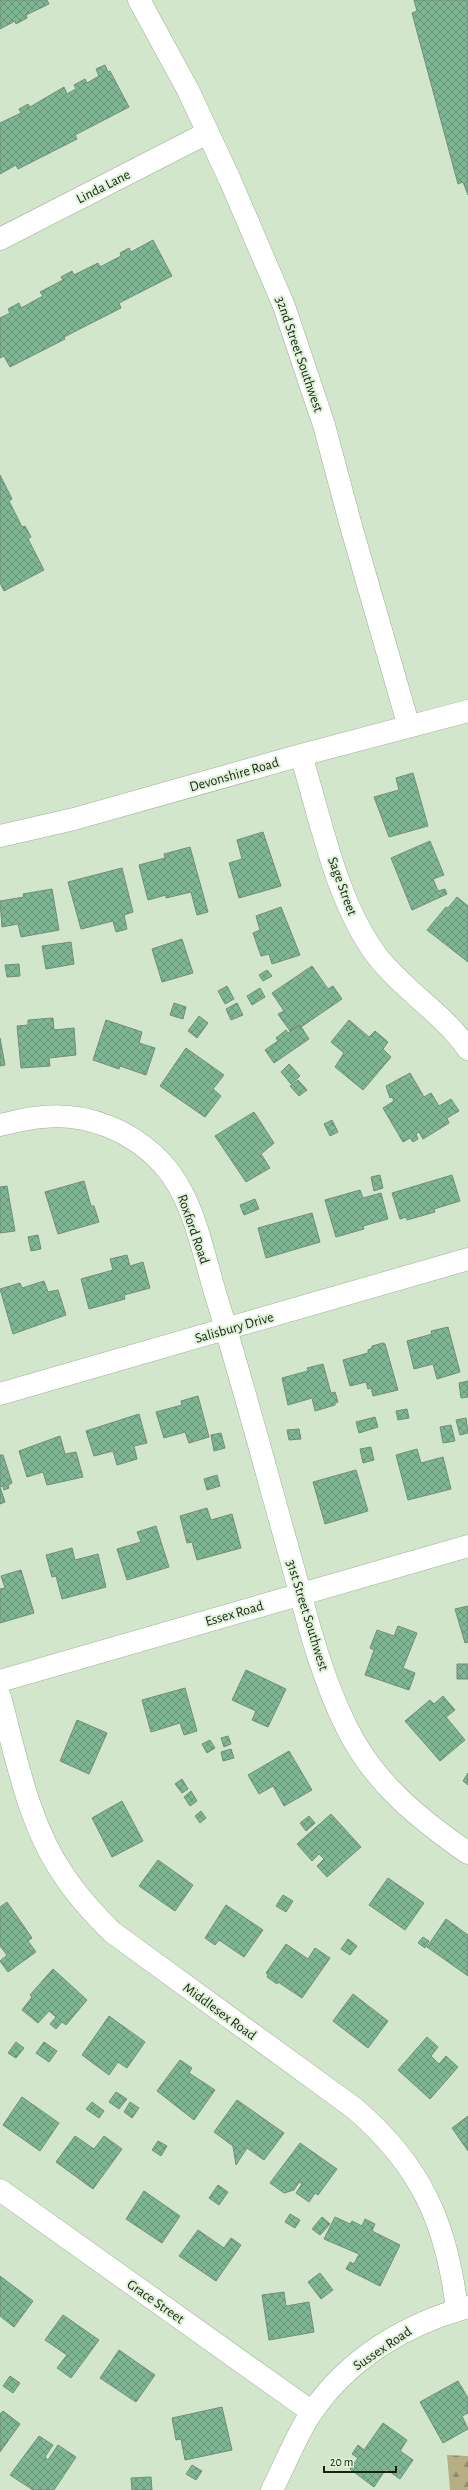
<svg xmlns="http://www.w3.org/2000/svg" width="468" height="2490" font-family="'Alegreya Sans',sans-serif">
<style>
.forest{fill:url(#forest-firs)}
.building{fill:url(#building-cross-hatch);stroke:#728e7b}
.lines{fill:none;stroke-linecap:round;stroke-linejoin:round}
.minor-casing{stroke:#9caf95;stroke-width:23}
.minor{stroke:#fff;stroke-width:22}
.labels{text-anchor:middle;stroke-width:4;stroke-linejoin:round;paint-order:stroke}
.street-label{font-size:14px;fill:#1a2117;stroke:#dff3d8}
</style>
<defs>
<pattern id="forest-firs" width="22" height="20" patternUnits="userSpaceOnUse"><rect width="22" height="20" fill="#b5af83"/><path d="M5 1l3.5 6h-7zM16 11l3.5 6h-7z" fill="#928e6a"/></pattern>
<pattern id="building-cross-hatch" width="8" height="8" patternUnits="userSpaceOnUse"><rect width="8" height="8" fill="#7fb693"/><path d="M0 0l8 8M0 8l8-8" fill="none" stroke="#679477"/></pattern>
</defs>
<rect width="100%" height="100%" fill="#d2e6cb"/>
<path class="forest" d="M447,2455L468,2456V2490H450Z"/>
<path class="building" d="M0,0H47L49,4L26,15L27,18L16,24L15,21L0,29Z
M414,0H468V195L463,182L458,184L412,13L417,11Z
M105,65L108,72L110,71L129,107L75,135L77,139L18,169L16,165L0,174V123L21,113L19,109L28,104L30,107L64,87L67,94L76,89L74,85L85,79L87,83L99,76L96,69Z
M153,240L172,276L119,303L121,308L64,337L65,339L10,367L4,356L0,358V318L10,313L8,309L19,303L21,308L43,296L40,292L63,280L61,277L72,271L74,275L98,263L100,267L121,256L120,253L129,248L131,252Z
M0,475L12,499L9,501L22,527L25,526L31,537L28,539L44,570L4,591L0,583Z
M413,773L428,826L389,837L374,797L399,790L396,778Z
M263,832L281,886L239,898L229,863L242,859L237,840Z
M430,841L444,875L433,879L438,891L445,889L447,894L412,910L391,858Z
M190,847L208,912L197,915L191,892L166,898V895L148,900L139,865L165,858L164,854Z
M122,868L133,912L124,915L127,929L116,932L113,921L81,929L68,882Z
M52,889L59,930L21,937L18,924L2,927L0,901L24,897L23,894Z
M457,897L468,906V962L427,930L446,907L448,908Z
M281,907L300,955L272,964L269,954L261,956L253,933L260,930L256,916Z
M182,939L193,973L162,982L152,949Z
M71,942L74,964L46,969L42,946Z
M19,964L20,976L7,977L5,965Z
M312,966L328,989L333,986L342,999L301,1027L300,1025L290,1031L278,1014L284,1011L272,993Z
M267,970L272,976L263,981L259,975Z
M227,986L234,999L225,1004L218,991Z
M260,988L265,997L252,1005L247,996Z
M174,1003L186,1007L183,1019L170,1015Z
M237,1003L243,1015L231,1020L226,1009Z
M199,1016L208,1023L197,1038L188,1031Z
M53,1018L54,1030L74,1028L76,1055L49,1058L50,1066L21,1068L17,1026L28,1025V1020Z
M106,1020L142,1032L139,1043L155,1048L146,1075L120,1066L119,1069L93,1060Z
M349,1020L369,1037L375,1031L388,1042L383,1049L391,1057L363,1090L335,1067L344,1053L331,1042Z
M300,1025L309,1039L274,1063L265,1050L278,1041L276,1038L286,1030L288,1033Z
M0,1038L5,1065L0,1066Z
M186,1048L224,1075L213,1089L221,1096L205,1117L160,1086Z
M289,1064L300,1076L291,1084L281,1072Z
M410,1073L424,1097L431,1093L439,1106L451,1099L459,1111L447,1118L449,1123L423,1139L419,1132L416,1134L418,1139L413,1142L410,1138L403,1142L383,1108L394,1101L392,1097L390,1098L386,1086Z
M298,1080L307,1090L299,1096L290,1086Z
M254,1112L274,1143L261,1154L270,1168L246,1182L215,1136Z
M332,1120L338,1132L330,1136L324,1124Z
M380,1175L383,1188L374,1191L371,1177Z
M452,1175L460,1201L434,1209L435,1212L407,1220L406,1217L400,1219L392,1193Z
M84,1181L91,1206H94L99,1222L58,1234L45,1192Z
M7,1186L15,1231L0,1233V1187Z
M360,1190L363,1198L381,1193L388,1219L363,1226L364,1229L336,1237L325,1200Z
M255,1199L259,1209L244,1215L240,1205Z
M312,1213L320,1242L266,1258L258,1228Z
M38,1235L41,1249L31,1251L28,1237Z
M127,1255L130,1266L143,1262L150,1288L124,1295L125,1299L89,1309L81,1279L113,1270L110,1259Z
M44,1281L48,1292L58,1290L66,1315L13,1334L0,1289L20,1283L22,1288Z
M448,1327L460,1372L437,1379L433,1364L414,1369L407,1341L432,1334L431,1331Z
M383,1343L385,1344L398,1390L373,1396L371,1388L368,1389L366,1382L350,1386L343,1360L368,1353V1350L372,1348V1346Z
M323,1364L331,1393L335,1392L338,1402L335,1403V1405L315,1411L312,1398L288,1405L282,1378L308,1371L307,1368Z
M468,1381V1397L461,1398L459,1383Z
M198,1396L209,1437L189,1443L185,1432L164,1438L156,1412L182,1405L181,1401Z
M407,1409L409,1418L398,1420L396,1411Z
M139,1414L147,1443L134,1446L137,1459L117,1465L113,1451L94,1456L86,1431Z
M375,1417L378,1427L359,1433L356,1422Z
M466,1418L468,1433L460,1435L456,1420Z
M451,1425L455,1441L443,1443L440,1427Z
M299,1429L301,1439L289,1440L287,1430Z
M221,1433L225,1448L214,1451L211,1435Z
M60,1436L65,1454L76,1452L83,1477L47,1485L43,1472L27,1477L19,1451Z
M371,1447L374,1460L363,1463L360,1449Z
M417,1449L421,1463L443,1457L451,1489L408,1500L396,1455Z
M0,1455H3L12,1483L8,1485L9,1488L4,1490L3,1486L0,1487L5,1502L0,1504Z
M356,1470L368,1511L325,1524L313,1482Z
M217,1475L220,1486L207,1490L204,1479Z
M207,1508L211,1520L232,1514L241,1548L197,1560L192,1542L187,1543L180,1516Z
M156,1526L169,1567L127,1580L117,1549L141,1542L137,1532Z
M72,1548L75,1560L98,1554L106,1587L62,1599L56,1576L52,1577L46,1555Z
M21,1570L34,1613L0,1623V1589L5,1588L1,1576Z
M468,1606V1642L465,1643L455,1609Z
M398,1626L417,1633L403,1668L415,1673L409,1690L365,1675L374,1650L370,1648L377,1630L394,1636Z
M457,1664H468V1679H457Z
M246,1670L286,1689L268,1727L252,1720L256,1711L232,1700Z
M185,1688L197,1731L184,1735L180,1723L151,1732L142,1700Z
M443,1696L455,1710L446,1717L465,1740L440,1761L405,1721L430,1700L434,1704Z
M77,1720L107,1733L89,1774L60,1761Z
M228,1736L231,1744L224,1747L221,1738Z
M210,1740L215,1748L207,1753L202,1744Z
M231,1749L234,1758L223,1761L221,1752Z
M289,1751L312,1790L284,1806L273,1786L259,1794L248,1775Z
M468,1773V1785L463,1781Z
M182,1779L188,1789L182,1793L175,1784Z
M191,1791L197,1801L190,1806L184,1797Z
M122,1801L143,1841L112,1857L92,1818Z
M201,1811L206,1818L200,1823L195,1816Z
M331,1814L361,1847L327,1877L317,1866L324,1859L319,1854L312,1861L297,1844Z
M309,1816L315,1823L306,1831L300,1823Z
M158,1860L193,1885L175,1911L139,1886Z
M388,1878L424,1903L405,1930L369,1905Z
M283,1895L293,1901L286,1912L276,1906Z
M7,1902L32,1938L28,1941L36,1952L8,1972L0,1961L7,1955L0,1946V1907Z
M226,1905L263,1930L244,1957L219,1940L215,1945L205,1938Z
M446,1919L468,1935V1976L427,1947Z
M423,1937L429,1941L425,1948L418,1943Z
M348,1939L357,1946L350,1955L341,1949Z
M286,1944L308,1959L315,1948L330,1958L302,1998L278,1982L277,1984L267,1977L268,1975L266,1973Z
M53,1969L87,2000L66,2025L62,2022L56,2029L50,2024L56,2017L49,2011L38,2023L22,2010L32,1997L30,1995Z
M353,1994L388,2021L368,2048L333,2021Z
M109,2016L145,2042L127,2068L118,2062L109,2075L82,2055Z
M427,2037L438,2047L431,2056L439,2064L446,2056L458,2067L430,2099L398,2070Z
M16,2042L24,2048L16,2058L8,2053Z
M44,2042L57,2051L49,2062L36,2053Z
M180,2060L192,2068L189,2073L215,2090L194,2120L157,2091Z
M116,2092L127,2099L119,2109L109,2102Z
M22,2097L59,2123L40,2151L3,2125Z
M237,2100L284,2133L264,2160L247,2148L236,2165L233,2146L214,2132Z
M92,2102L104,2111L99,2118L86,2109Z
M130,2102L139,2108L132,2118L124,2112Z
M468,2116V2151L452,2128Z
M75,2136L94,2149L104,2136L122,2149L93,2189L56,2162Z
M158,2141L167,2146L161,2156L152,2150Z
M300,2143L337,2169L318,2195L315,2193L309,2202L296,2193L302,2184L299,2182L294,2190L284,2193L270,2183Z
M218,2185L228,2192L219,2205L209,2198Z
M144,2191L180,2216L162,2243L126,2219Z
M290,2214L300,2220L295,2228L285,2222Z
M322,2217L330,2224L320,2235L312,2229Z
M335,2217L350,2224L352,2221L362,2226L365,2219L375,2224L372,2231L400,2245L380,2286L346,2269L350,2262L354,2264L359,2254L324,2239Z
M198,2230L224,2248L231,2238L241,2245L216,2281L179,2256Z
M320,2273L333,2290L321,2299L308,2282Z
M0,2276L33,2301L14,2327L0,2316Z
M284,2292L286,2306L309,2302L314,2332L269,2340L262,2295Z
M63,2315L99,2340L71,2378L57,2368L67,2355L45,2340Z
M119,2350L155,2375L136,2402L100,2378Z
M10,2376L20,2383L13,2393L3,2386Z
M458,2381L468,2398V2413L462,2416L468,2429L443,2443L420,2402Z
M222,2407L232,2450L185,2460L181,2439L176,2440L172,2418Z
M3,2411L20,2424L0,2452V2414Z
M383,2423L407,2440L400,2451L413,2460L400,2479L386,2469L374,2487L350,2469L358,2458L352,2454L358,2445L364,2450Z
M39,2436L53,2445L45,2457L48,2460L58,2445L76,2457L54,2490H33L10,2475Z
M192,2465L202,2471L196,2480L186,2474Z
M151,2477L152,2490H132L131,2478Z"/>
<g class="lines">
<defs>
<path id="minor" d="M139,0L188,90L230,180L284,306L324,425L351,526L409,727
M0,239L207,133
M301,755C321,820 336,901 377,956C404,991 443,1013 468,1049
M0,836L74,819L301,755L468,711
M0,1125C14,1122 28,1118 42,1117C87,1112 132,1131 162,1163C195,1199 203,1255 217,1299C243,1384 266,1471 290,1556C306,1614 320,1675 347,1728C374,1783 419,1819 468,1853
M0,1394L468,1259
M0,1681L468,1546
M0,1697C16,1756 28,1823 63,1874C77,1896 94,1914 112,1932L354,2108C421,2165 447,2224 457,2310
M0,2190L312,2412
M272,2490C285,2465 296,2435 312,2412C349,2358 406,2324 468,2307"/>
</defs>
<use href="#minor" class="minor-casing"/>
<use href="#minor" class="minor"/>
</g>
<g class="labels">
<g class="street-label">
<text transform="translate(103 186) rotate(-27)" y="5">Linda Lane</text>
<text transform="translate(300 354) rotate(71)" y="5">32nd Street Southwest</text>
<text transform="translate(234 774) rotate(-16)" y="5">Devonshire Road</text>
<text transform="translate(343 886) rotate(70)" y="5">Sage Street</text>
<text transform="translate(194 1229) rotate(71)" y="5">Roxford Road</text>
<text transform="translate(234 1327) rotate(-16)" y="5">Salisbury Drive</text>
<text transform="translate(234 1613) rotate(-16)" y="5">Essex Road</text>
<text transform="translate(308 1615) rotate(73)" y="5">31st Street Southwest</text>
<text transform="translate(220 2011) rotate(36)" y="5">Middlesex Road</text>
<text transform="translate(156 2301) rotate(35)" y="5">Grace Street</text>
<text transform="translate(382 2348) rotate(-34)" y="5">Sussex Road</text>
</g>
</g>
<path d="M324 2466v6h72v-6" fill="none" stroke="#1a2117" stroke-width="2"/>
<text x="330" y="2466" font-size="12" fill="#1a2117" stroke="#dff3d8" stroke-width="3" paint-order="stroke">20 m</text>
</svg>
